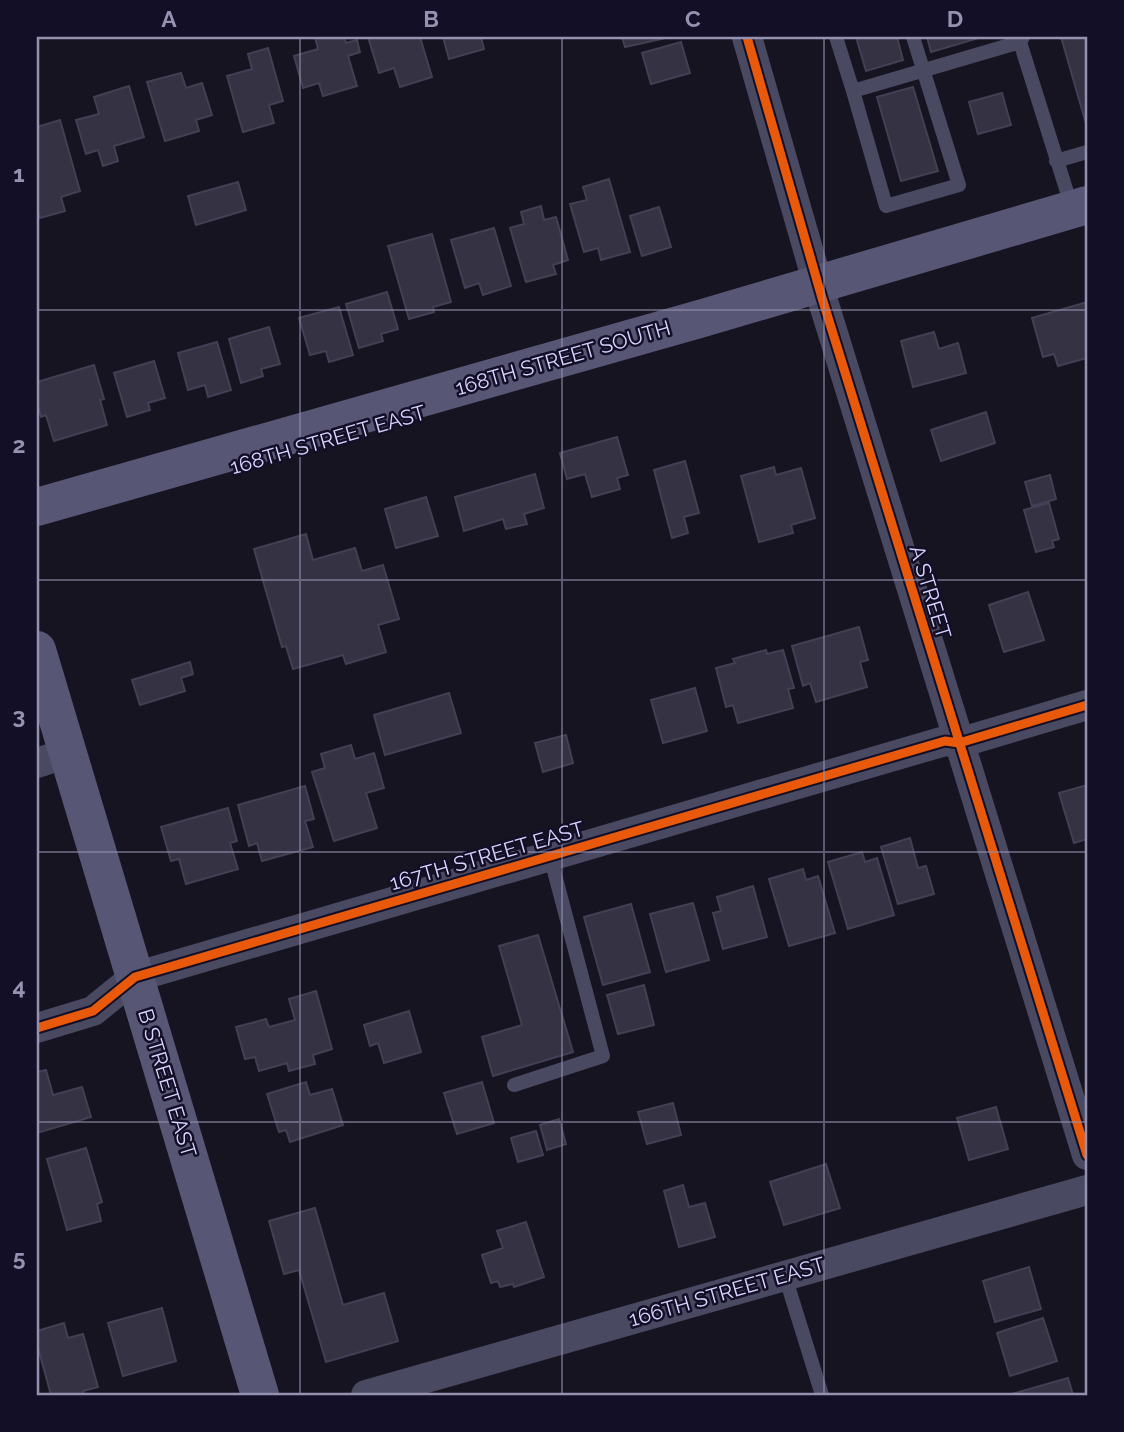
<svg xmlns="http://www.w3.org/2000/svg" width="1124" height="1432" font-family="Raleway,sans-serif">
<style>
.building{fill:#343243;stroke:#433f54;stroke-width:2}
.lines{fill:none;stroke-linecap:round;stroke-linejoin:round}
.lane{stroke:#4a4962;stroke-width:14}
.street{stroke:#4a4962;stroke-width:30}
.secondary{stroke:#575674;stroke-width:38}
.cycleway-casing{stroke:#130f26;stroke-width:13}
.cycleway{stroke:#e8590c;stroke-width:9}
.grid{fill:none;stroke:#9591b1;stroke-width:2;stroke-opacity:0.55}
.labels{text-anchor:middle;stroke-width:5;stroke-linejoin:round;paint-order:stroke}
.street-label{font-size:21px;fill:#d9d4ff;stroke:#130f26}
.neatline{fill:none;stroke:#9591b1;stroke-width:2.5}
.grid-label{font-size:23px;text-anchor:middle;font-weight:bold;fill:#9591b1}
</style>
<rect width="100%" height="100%" fill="#161421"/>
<path class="building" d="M315,37H344L346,43L357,40L360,52L348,56L357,86L323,96L319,83L303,88L294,56L318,49Z
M368,37H420L432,77L400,87L394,68L379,73Z
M443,37H481L484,49L449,59Z
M622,37H670L625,47Z
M856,37H897L903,60L866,71Z
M927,37H982L931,52Z
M1061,37H1087V127Z
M681,42L690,73L651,84L642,53Z
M268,48L283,101L269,105L274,123L243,132L227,76L252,69L248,54Z
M181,73L186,88L202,83L212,115L196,120L199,131L165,141L147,82Z
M129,86L144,137L114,146L118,161L103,166L98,150L86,154L76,120L99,114L94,97Z
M913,87L938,171L901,181L877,97Z
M1002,93L1011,125L978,134L969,102Z
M60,120L80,191L61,197L65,211L40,218L37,207V127Z
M609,179L630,252L601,260L598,248L584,252L570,204L587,200L583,187Z
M238,182L246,210L196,225L188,196Z
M541,206L544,220L556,217L568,260L553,265L556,274L526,282L510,228L524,224L521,212Z
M659,207L671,247L642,256L630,216Z
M494,228L511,286L483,295L479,283L465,288L451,240Z
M432,234L451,302L433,307L434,312L409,319L388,246Z
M387,292L398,329L381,334L383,341L359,348L346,304Z
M1087,302V358L1058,366L1054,354L1043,357L1032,318Z
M339,307L353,355L329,362L326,351L310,355L299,318Z
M269,327L280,364L261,369L263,376L241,383L229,339Z
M934,332L939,349L958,343L966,373L913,387L901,341Z
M217,342L231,390L208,397L205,385L188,390L178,353Z
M154,361L165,398L148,403L150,410L127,417L114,373Z
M94,365L104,399L100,400L107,425L54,441L46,415L41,417L37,402V382Z
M986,412L995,443L941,461L931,430Z
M617,437L628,475L617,478L620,489L592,497L585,474L567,479L560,453Z
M685,461L699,513L684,517L688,533L672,538L654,470Z
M774,467L776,475L801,468L815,518L791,525L793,533L759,542L741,476Z
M535,474L544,508L524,514L527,524L506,529L503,519L464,531L455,497Z
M1050,475L1056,499L1032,506L1025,482Z
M426,497L438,536L396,548L385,509Z
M1049,503L1059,539L1052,541L1054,547L1036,552L1024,510Z
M306,534L313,560L355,548L362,571L383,565L399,619L378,625L386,652L346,664L343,655L293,669L286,646L282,647L254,549Z
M1028,592L1044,640L1004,652L989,605Z
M859,627L868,660L860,662L867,687L816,702L810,683L803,686L792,646Z
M766,650L767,654L783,650L794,688L788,689L793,708L738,723L733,705L726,707L716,668L735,663L733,659Z
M190,662L193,674L181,678L185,691L140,705L132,680Z
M695,688L707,731L663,743L651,700Z
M449,693L461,733L385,755L374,715Z
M566,735L573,763L543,772L535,743Z
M351,745L355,759L374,753L384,788L366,793L377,828L334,841L312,772L325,768L321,754Z
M1087,785V839L1074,843L1059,793Z
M305,786L314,819L305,821L313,847L262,861L257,843L249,846L238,805Z
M228,808L237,841L230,843L238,869L186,884L179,859L171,861L161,827Z
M910,838L918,868L926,866L934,894L898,904L881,847Z
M862,852L865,862L877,858L894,915L848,929L828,862Z
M803,869L806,880L818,876L835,933L789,946L769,879Z
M753,886L767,937L723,949L713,913L721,911L717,897Z
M693,903L709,960L666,972L650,914Z
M631,904L650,972L603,985L584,917Z
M538,935L573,1052L493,1076L482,1037L522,1025L499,946Z
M644,985L654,1025L618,1034L607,995Z
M316,991L332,1049L313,1055L315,1064L289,1071L287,1063L259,1071L255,1057L245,1059L236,1027L266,1019L269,1027L295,1020L289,999Z
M409,1011L421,1052L384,1063L378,1043L370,1046L364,1025Z
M46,1070L53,1095L82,1087L91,1117L37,1133V1072Z
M306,1082L310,1095L332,1089L343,1125L290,1142L286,1130L279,1132L267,1094Z
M482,1082L494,1123L457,1134L444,1093Z
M673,1103L681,1135L647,1144L638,1112Z
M996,1107L1008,1149L969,1160L957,1118Z
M559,1119L566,1144L547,1150L540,1125Z
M536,1131L543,1155L518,1162L511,1138Z
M86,1148L102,1202L97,1204L101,1221L67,1230L47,1159Z
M826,1164L840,1208L784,1225L770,1182Z
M683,1185L689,1207L705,1203L715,1237L679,1247L664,1191Z
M315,1208L343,1305L384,1293L398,1341L326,1362L299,1270L284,1274L269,1221Z
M526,1222L544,1277L514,1287L513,1284L500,1287L498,1281L491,1283L482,1255L503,1248L497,1231Z
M1029,1267L1041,1309L995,1322L983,1281Z
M162,1308L176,1361L123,1376L108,1323Z
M1043,1318L1057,1361L1010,1376L997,1333Z
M64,1323L68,1338L83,1334L98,1387L83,1391L84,1395H51L37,1344V1331Z
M1068,1378L1073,1395H1008Z"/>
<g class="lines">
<path class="lane" d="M836,37L853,91L1020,42L1023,37
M1020,42L1072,208
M853,91L886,206L959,185L913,37
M1056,161L1087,152
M514,1085L603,1056L550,856
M785,1276L822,1395"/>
<path class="street" d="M747,37L822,298L1087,1155
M37,763L67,753
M37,1028L93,1011L135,977L945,741L959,743L1087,705
M366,1395L1087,1190"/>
<path class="secondary" d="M37,507L703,318L1087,205
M37,650L260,1395"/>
<defs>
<path id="cycleway" d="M747,37L822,298L1087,1155
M37,1028L93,1011L135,977L945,741L959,743L1087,705"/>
</defs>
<use href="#cycleway" class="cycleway-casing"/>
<use href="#cycleway" class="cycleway"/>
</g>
<path class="grid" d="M300,37V1395M562,37V1395M824,37V1395M37,310H1087M37,580H1087M37,852H1087M37,1122H1087"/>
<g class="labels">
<g class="street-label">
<text transform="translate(563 358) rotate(-16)" y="7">168TH STREET SOUTH</text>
<text transform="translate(328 440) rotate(-16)" y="7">168TH STREET EAST</text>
<text transform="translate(930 592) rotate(73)" y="7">A STREET</text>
<text transform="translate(487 856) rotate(-16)" y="7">167TH STREET EAST</text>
<text transform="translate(167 1083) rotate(73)" y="7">B STREET EAST</text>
<text transform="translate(727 1292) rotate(-16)" y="7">166TH STREET EAST</text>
</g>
</g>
<rect width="1124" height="1432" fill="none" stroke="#130f26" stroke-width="77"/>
<rect x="38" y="38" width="1048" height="1356" class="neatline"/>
<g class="grid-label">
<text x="169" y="27">A</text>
<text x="431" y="27">B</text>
<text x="693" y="27">C</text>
<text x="955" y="27">D</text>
<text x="19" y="182">1</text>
<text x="19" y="453">2</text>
<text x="19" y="724">3</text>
<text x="19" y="995">4</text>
<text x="19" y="1266">5</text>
</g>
</svg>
